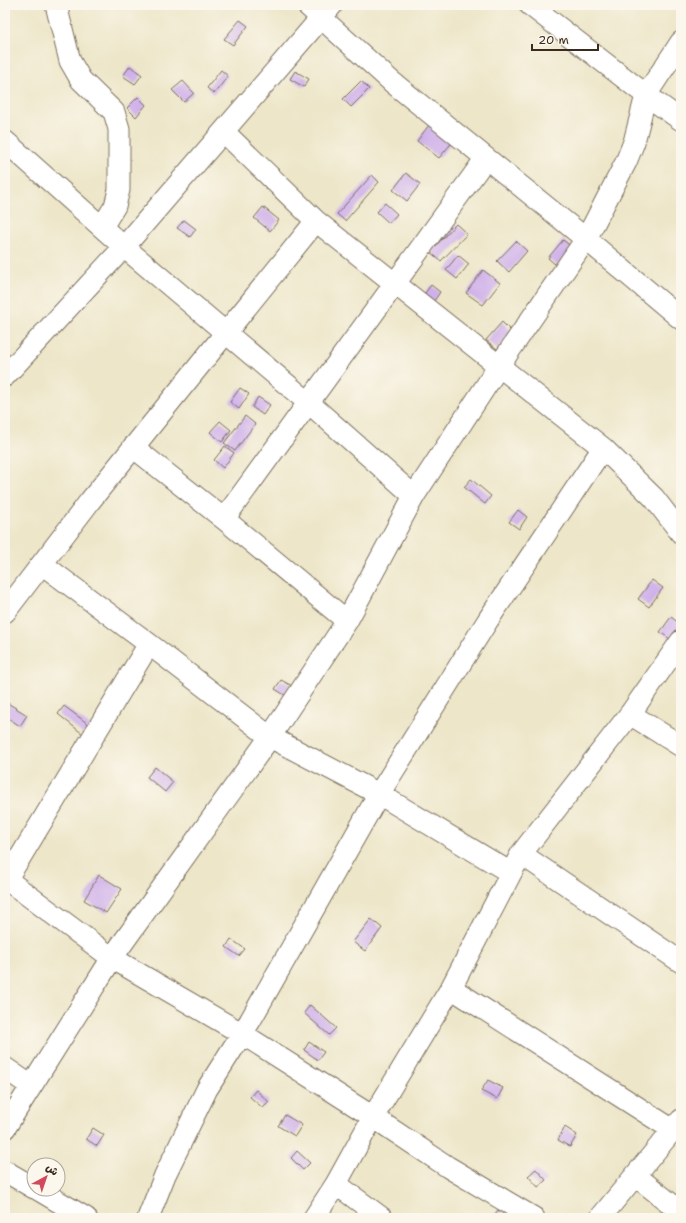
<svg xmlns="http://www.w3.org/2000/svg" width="686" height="1223" font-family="'Shantell Sans','Playpen Sans Arabic',sans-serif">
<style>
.building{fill:#cfb0ea}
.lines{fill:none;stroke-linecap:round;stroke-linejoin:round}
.street-casing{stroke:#796c5a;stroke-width:23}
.street{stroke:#fff;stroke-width:21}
</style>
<rect width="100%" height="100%" fill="#fbf7ec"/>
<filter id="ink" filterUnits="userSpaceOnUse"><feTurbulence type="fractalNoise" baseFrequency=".025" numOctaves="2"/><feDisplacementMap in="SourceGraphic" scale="8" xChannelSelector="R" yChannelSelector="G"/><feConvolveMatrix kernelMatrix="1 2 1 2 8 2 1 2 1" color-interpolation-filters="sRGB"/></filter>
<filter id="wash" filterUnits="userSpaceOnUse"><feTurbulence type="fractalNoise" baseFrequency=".012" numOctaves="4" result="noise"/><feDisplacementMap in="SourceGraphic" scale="16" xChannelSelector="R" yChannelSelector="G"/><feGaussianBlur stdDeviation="0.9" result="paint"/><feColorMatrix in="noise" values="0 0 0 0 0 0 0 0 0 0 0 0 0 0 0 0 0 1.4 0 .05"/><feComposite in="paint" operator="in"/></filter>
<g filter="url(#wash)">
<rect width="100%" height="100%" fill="#ede6c9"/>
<g id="blocks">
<path class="building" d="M240,20L248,26L233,45L224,39Z
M130,66L142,75L135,84L123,76Z
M221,70L228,76L214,94L207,88Z
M295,71L309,79L304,87L290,79Z
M183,81L194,93L184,102L172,90Z
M361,81L369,89L351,107L343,99Z
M138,97L146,105L136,117L127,108Z
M432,121L455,139L439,158L417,141Z
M406,173L420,184L407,201L393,190Z
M372,175L379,182L345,221L337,214Z
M385,203L397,214L389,223L377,212Z
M263,207L279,220L270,231L254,218Z
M184,220L196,229L190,237L177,228Z
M456,224L467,234L441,261L430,252Z
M563,240L573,248L557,266L548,258Z
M516,241L527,251L509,272L497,261Z
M458,255L469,264L457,279L446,270Z
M483,270L500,283L483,305L466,293Z
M431,285L440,292L432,304L422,297Z
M502,322L512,332L497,349L486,340Z
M240,388L249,394L239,409L230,402Z
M258,397L270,405L263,415L252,407Z
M245,416L255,424L235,451L224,443Z
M220,421L231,430L222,442L210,432Z
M225,446L234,453L223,468L214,460Z
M471,479L491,496L485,504L464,487Z
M518,510L527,517L519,529L509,522Z
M652,580L663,588L649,607L638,599Z
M671,617L680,624L670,639L660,632Z
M281,680L294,687L288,697L275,689Z
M6,702L27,715L20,726L5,716V705Z
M64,706L91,726L84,735L58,714Z
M155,767L173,782L165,792L147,777Z
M99,875L122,889L106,913L84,900Z
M371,919L382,928L365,951L353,942Z
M231,939L245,949L239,956L226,947Z
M310,1005L336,1028L329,1035L304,1013Z
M309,1042L324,1052L318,1060L304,1050Z
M488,1080L503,1088L497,1099L481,1091Z
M256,1090L269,1102L263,1108L250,1097Z
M285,1115L302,1125L295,1136L278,1126Z
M565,1127L577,1135L570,1147L558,1140Z
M93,1128L104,1135L97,1146L86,1139Z
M297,1151L310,1163L303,1170L291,1158Z
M536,1169L546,1180L538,1187L528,1176Z
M498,1210L508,1218H492Z"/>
</g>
</g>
<g filter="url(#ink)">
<use href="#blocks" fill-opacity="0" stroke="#796c5a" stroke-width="1"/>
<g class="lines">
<defs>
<path id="street" d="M56,5L70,61L81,80L114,112L119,129V190L115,206L102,227
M307,5L392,82L586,239L681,319
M530,5L646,95L681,120
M681,42L646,95L634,142L626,162L586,239L499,366L603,448L654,498L681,533
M5,141L124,247L309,403L414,496
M5,376L124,247L332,5
M133,447L224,519L347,621
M224,519L486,158
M42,564L149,644L270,737L379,794L511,873
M5,612L90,501L316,221
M630,714L681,746
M521,854L681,962
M6,879L112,958L241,1033L373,1117L448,1167L534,1218
M5,881L18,861L149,644
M451,988L673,1130
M5,1068L31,1086
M5,1128L112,958L270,737L347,621L414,496L499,366L316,221L224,132
M5,1171L34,1188
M636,1176L681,1212
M336,1184L382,1218
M37,1189L86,1218
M148,1218L165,1175L207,1089L250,1021L379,794L488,620L603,448
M314,1218L336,1184L373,1117L451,988L521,854L630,714L681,641
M600,1218L681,1120"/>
</defs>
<use href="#street" class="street-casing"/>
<use href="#street" class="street"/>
</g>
</g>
<rect width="686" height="1223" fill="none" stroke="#fbf7ec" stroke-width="20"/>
<g transform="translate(46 1177) rotate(40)"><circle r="19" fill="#fbf7ec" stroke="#aea59a"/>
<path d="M0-3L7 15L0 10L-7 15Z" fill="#d1495b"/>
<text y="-6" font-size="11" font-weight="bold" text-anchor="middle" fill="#3b2a1e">ش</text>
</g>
<path d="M532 44v6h66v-6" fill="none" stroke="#3b2a1e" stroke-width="2"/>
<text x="538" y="44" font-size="12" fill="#3b2a1e" stroke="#fbf7ec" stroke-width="3" paint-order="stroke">20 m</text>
</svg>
